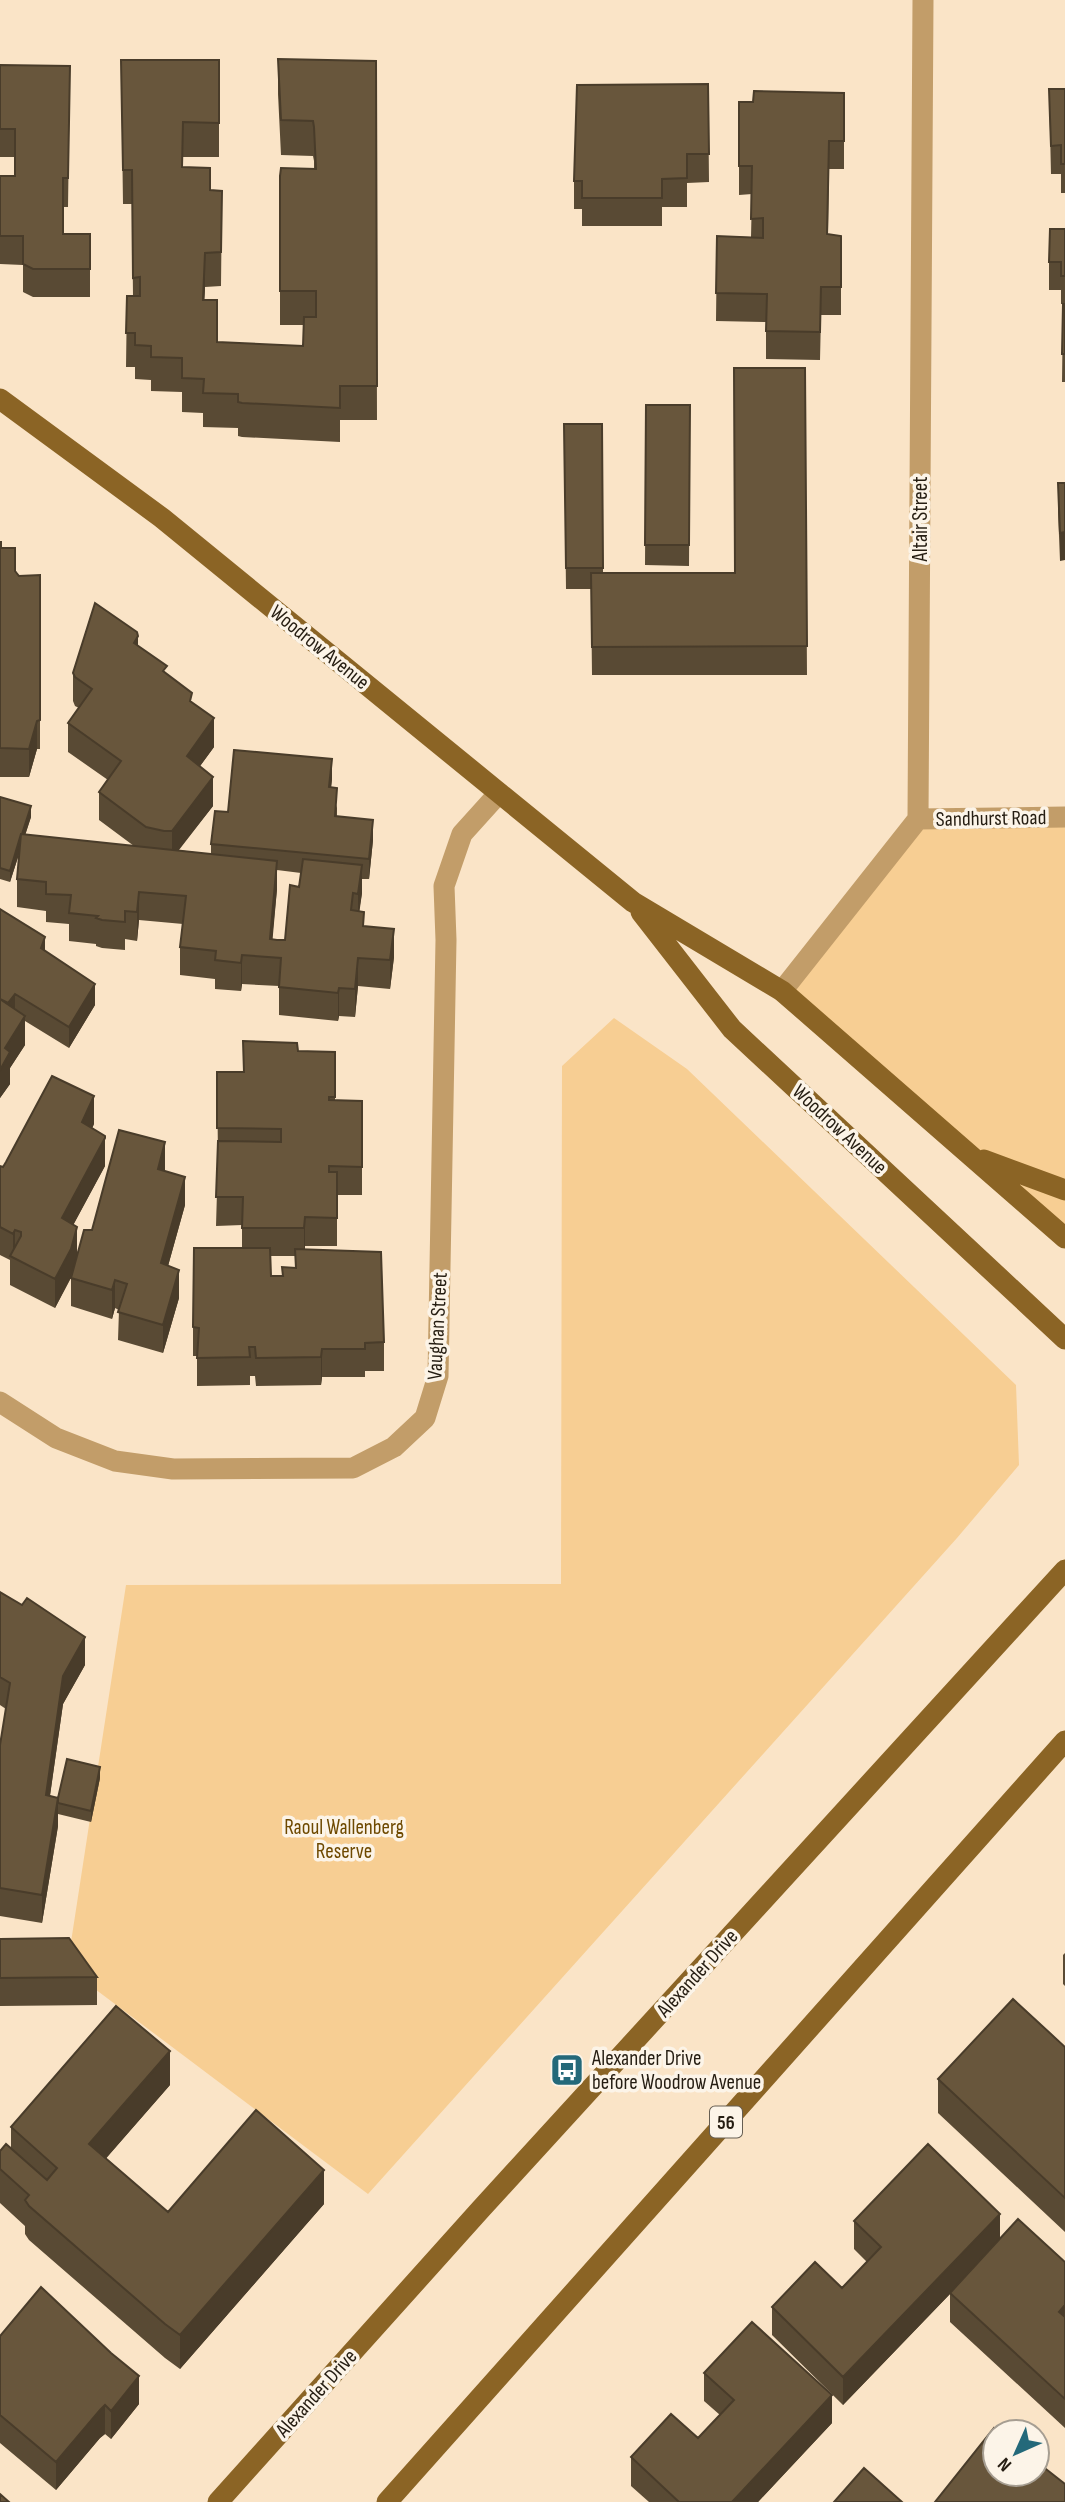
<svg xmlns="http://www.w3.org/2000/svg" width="1065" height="2502" font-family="'Sofia Sans Condensed',sans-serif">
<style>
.green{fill:#f7ce93}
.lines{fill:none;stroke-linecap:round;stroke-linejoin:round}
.street{stroke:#c29d69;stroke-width:21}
.primary{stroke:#8b6425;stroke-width:21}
.wall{fill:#594a34;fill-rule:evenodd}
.shaded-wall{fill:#493c2a}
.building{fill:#68563c;stroke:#493c2a;stroke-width:2}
.labels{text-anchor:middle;stroke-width:7;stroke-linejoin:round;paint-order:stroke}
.shield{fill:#fcf4e8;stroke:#665e52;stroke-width:2}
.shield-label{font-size:19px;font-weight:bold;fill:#251d12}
.street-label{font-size:21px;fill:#251d12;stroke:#fcf4e8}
.park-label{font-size:21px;fill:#6e4900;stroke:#fcf4e8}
.poi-label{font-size:21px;fill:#251d12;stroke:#fcf4e8;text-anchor:start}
</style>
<rect width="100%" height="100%" fill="#fae4c7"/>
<path class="green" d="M1065,817V1237L782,991L918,819Z
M614,1018L687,1069L1016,1385L1019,1465L957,1538L368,2194L67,1968L126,1585L561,1584L562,1066Z"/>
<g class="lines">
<path class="street" d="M918,819L1065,817
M782,991L918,819L923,0
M0,1402L56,1438L115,1461L173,1469L353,1468L394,1447L425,1418L438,1376L446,940L444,886L462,834L499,793"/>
<path class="primary" d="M0,399L162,518L633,902L782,991L1065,1238
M641,912L732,1029L1065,1339
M984,1160L1065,1190
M218,2502L480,2210L1065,1570
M387,2502L1065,1741"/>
</g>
<path class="wall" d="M278,59L376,61L377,420H340V442L242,437L238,436V428L203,427V413L182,412V392L151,391V380L135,379V367H126L127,296H133L132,204H123L121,60H219V157H183L182,167L210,190L222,191L221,286L205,287L204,300L217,342L303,346L304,325H280V176L314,169V161L313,156L281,155L278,94Z
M0,65L70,66L68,207H63V234H90V297H33L23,292V265L0,264V176H15V157H0Z
M708,84L709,182L687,183V207H662V226H582V209H574V181Z
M1049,89H1065V193H1061V174H1051Z
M844,93V169H829L828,234L841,236V315H821L820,360L766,359V322L716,321L717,236L751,237L752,194L739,195V102H753Z
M1065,229V382H1062L1063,304H1061V290H1049V262Z
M805,368L807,675H592L591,589H566L564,424H602L603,573H735Z
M646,405H690L689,566L645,565Z
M1058,483H1065L1060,561L1058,511Z
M0,542L1,548L19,576L40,575V749H37L29,777H0Z
M138,646L167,674L192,702L214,747L200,766L213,806L178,850L211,854V844L228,812L332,779L331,787L337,808V816L373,840L369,879H362V893L359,911L364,926L394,957L390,989L358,986L355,1017L339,1016L338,1021L279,1015V986L242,984L241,991L215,989V979L180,975V947L183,924L139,920L137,941L125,939V950L102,948L96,946V944L69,941V924L46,922V911L17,907V879L19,854L10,882L0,879V797L31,817L25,835L134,846L99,820V792L108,780L68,752V723L79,708L75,706L73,701V673ZM277,870L301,873L299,887L285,940L272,939L277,889Z
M0,909L45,951L95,1005L69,1048L25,1021V1045L10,1068V1084L0,1098Z
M298,1051L335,1052V1101H362V1195H337V1246H305V1249L384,1342V1371H365V1377H322L321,1385L256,1386L255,1376H250V1385L197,1386V1356H193V1327L242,1248V1225L216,1226L218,1157L217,1072H243ZM270,1256H295V1268L282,1276H271Z
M94,1124L92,1128L105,1166L73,1225L77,1253L92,1230L164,1171L185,1205L168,1266L179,1298L163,1353L118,1340L119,1310L115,1308L112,1319L71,1306V1278L55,1308L10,1285V1260L0,1255V1166L3,1167Z
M0,1592L85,1665L63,1704L50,1796L58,1798L100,1778L91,1822L58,1814V1826L42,1923L0,1916V1745L6,1709L0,1705Z
M0,1939L97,1977V2005L0,2006Z
M1065,1953V1986L1063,1984V1955Z
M1065,2047V2232L938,2113V2079Z
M170,2085L106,2158L168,2212L324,2204L180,2369L165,2358L29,2240L25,2234V2226L0,2203V2151L11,2149V2127Z
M854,2221L1000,2238L1065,2262V2428L950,2322V2294L843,2405L772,2335V2307L842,2288L867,2262L854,2249Z
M0,2336L139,2404L111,2439L105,2434L100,2438L56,2490L0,2443Z
M704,2373L832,2423L758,2502H649L631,2486V2457L698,2438L720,2415L704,2401Z"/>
<path class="shaded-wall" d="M205,253V287L203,334V300Z
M1065,532V560L1060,561V533Z
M138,636V665L134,643Z
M214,718V747L187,784V756Z
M37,721V749L29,777V749Z
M332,759V779L329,807V787Z
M213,777V806L172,859V831Z
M31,806V817L10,882V871Z
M373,820V840L369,879V859Z
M277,861V889L271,957L270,939Z
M362,865V893L358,922V894Z
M139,892V920L137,941V912Z
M394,929V957L390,989V960Z
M45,937V957L41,948Z
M242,955V984L241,991V963Z
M358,958V986L355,1017V989Z
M95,984V1005L69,1048V1027Z
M339,988V1016L338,1021V993Z
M15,994V1014L5,1007Z
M25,1016V1045L10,1068V1084L0,1098V1070L5,1048Z
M94,1096V1124L82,1151V1122Z
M105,1136V1166L62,1246V1218Z
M165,1142V1171L158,1169Z
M185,1177V1205L161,1291V1263Z
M305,1217V1246L304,1256V1228Z
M77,1227V1256L71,1277L55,1308V1279Z
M15,1230V1259L13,1258V1234Z
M179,1270V1298L163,1353V1325Z
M115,1280V1308L112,1319V1290Z
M322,1349V1377L321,1385V1357Z
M85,1637V1665L63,1704L46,1823V1795L63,1676Z
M100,1767V1778L91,1822V1811Z
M58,1798V1826L42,1923V1895Z
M170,2051V2085L89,2178V2144Z
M324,2170V2204L180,2369V2335Z
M1000,2214V2242L843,2405V2377Z
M1065,2305V2334L1059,2312Z
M139,2376V2404L111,2439V2411Z
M832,2395V2423L758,2502H732Z
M105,2405V2434L100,2438L56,2490V2462L100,2410Z"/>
<path class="building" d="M278,59L376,61L377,386H340V408L242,403L238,402V394L203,393L204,379L182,378V358L151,357V346L135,345V333H126L127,296H140V277L133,278L132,170H123L121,60H219V123L183,122L182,167L210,168V190L222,191L221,252L205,253L203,300H217V342L303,346L304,317H316V291H280V176L281,168L316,169L314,127L313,121L281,120Z
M0,65L70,66L68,178H63V234H90V269H33L23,264V236H0V176H15V129H0Z
M708,84L709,154H687V178L662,179V198H582V181H574L577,85Z
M1049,89H1065V164H1061V145L1051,146Z
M754,91L844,93V141H829L827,234L841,236V287H821L820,332L766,331L767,294L716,293L717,236L763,238V218L751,219L752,166H739V102H753Z
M1050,229H1065V276H1061V262H1049Z
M1063,304H1065V354H1062Z
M734,368H805L807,646L592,647L591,573H735Z
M646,405H690L689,545H645Z
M564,424H602L603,568H566Z
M1058,483H1065V532L1060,533Z
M0,542H1V548H15V571L19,576L40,575V720L37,721L29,749L0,748Z
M95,603L137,632L138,636L134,643L167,666L163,671L192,693L190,701L214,718L187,756L213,777L172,831H164L146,827L99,792L121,761L68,723L92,689L75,677L73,673Z
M234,750L332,759L329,787L337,788L335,816L373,820L369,859L211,844L215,811L228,812Z
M0,797L31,806L22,834H21L10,871L0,868Z
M21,834L277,861L270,939L277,940H285L290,885L299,887L303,859L362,865L358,894L353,893L351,910L364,912L363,926L394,929L390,960L358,958L355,989L339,988L338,993L279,987L281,958L242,955L241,963L215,960L216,951L180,947L186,896L139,892L137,912L125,911V922L102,920L96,918L98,916L69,913L71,895L46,894V882L17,879Z
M0,909L45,937L41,948L95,984L69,1027L15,994L8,1003L0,999Z
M0,999L25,1016L5,1048L10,1052L0,1070Z
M243,1041L297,1043L298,1051L335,1052V1097H329V1100L362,1101V1167L329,1166V1172H337V1218L305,1217L304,1228H242L243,1197H216L218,1141L281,1142V1129L217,1128V1072H244Z
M52,1076L94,1096L82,1122L105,1136V1138L62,1218L77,1227L71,1249L55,1279L10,1256L21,1236V1232L15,1230L13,1234L0,1227V1166L3,1167L6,1162Z
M119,1130L165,1142L158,1169L185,1177L161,1263L179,1270L163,1325L118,1312L127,1284L115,1280L112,1290L71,1278L84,1230H92Z
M194,1248H270L271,1276H283L282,1267L296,1268L295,1249L381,1252L384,1342L365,1343V1349H322L321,1357L256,1358L255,1347H249L250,1357L197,1358L199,1328L193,1327Z
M0,1592L22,1605L27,1598L85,1637L63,1676L46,1795L58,1798L42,1895L0,1888V1745L10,1683L0,1677Z
M67,1759L100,1767L91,1811L58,1803V1798Z
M69,1938L97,1977L0,1978V1939Z
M1013,1999L1065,2047V2198L938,2079Z
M116,2006L170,2051L89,2144L168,2212L256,2110L324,2170L180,2335L165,2324L29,2206L25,2200L29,2195L0,2169V2151L6,2144L47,2180L57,2168L11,2127Z
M928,2144L1000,2214L843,2377L772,2307L815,2262L842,2288L881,2247L854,2221Z
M1018,2219L1065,2262V2305L1059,2312L1065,2317V2399L950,2293Z
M41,2287L111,2353L139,2376L111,2411L105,2405L100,2410L56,2462L0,2415V2336Z
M752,2322L832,2395L732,2502H679L631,2457L671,2414L698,2438L734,2400L704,2373Z
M994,2428L999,2432H995V2474H1037V2462L1065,2484V2502H935Z
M864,2468L902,2502H834Z
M0,2494L9,2502H0Z"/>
<defs>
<symbol id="bus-square" viewBox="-11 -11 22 22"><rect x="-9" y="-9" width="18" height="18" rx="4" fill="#24697a" stroke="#fcf4e8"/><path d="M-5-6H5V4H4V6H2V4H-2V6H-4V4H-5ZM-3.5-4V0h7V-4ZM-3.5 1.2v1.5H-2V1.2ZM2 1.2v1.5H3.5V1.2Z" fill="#fff"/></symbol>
</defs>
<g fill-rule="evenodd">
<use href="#bus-square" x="548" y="2051" width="38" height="38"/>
</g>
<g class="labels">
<rect class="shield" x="710" y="2106.5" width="32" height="31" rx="5"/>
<g class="shield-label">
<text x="726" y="2129">56</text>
</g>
<g class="street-label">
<text transform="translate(920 519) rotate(-90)" y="7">Altair Street</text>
<text transform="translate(320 647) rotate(39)" y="7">Woodrow Avenue</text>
<text transform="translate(991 818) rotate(-1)" y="7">Sandhurst Road</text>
<text transform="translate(840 1129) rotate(43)" y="7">Woodrow Avenue</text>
<text transform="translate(437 1326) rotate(-87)" y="7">Vaughan Street</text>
<text transform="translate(697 1973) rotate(-48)" y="7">Alexander Drive</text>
<text transform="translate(316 2393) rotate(-48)" y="7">Alexander Drive</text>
</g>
<g class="park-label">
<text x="344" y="1834">Raoul Wallenberg<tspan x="344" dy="24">Reserve</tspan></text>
</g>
<g class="poi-label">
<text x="592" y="2065">Alexander Drive<tspan x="592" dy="24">before Woodrow Avenue</tspan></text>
</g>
</g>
<g transform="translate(1016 2453) rotate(225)"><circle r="33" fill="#fcf4e8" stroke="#a69e92" stroke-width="2"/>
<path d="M0-5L12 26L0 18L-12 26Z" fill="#24697a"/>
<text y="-10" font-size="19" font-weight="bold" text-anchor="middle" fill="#251d12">N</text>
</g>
</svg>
